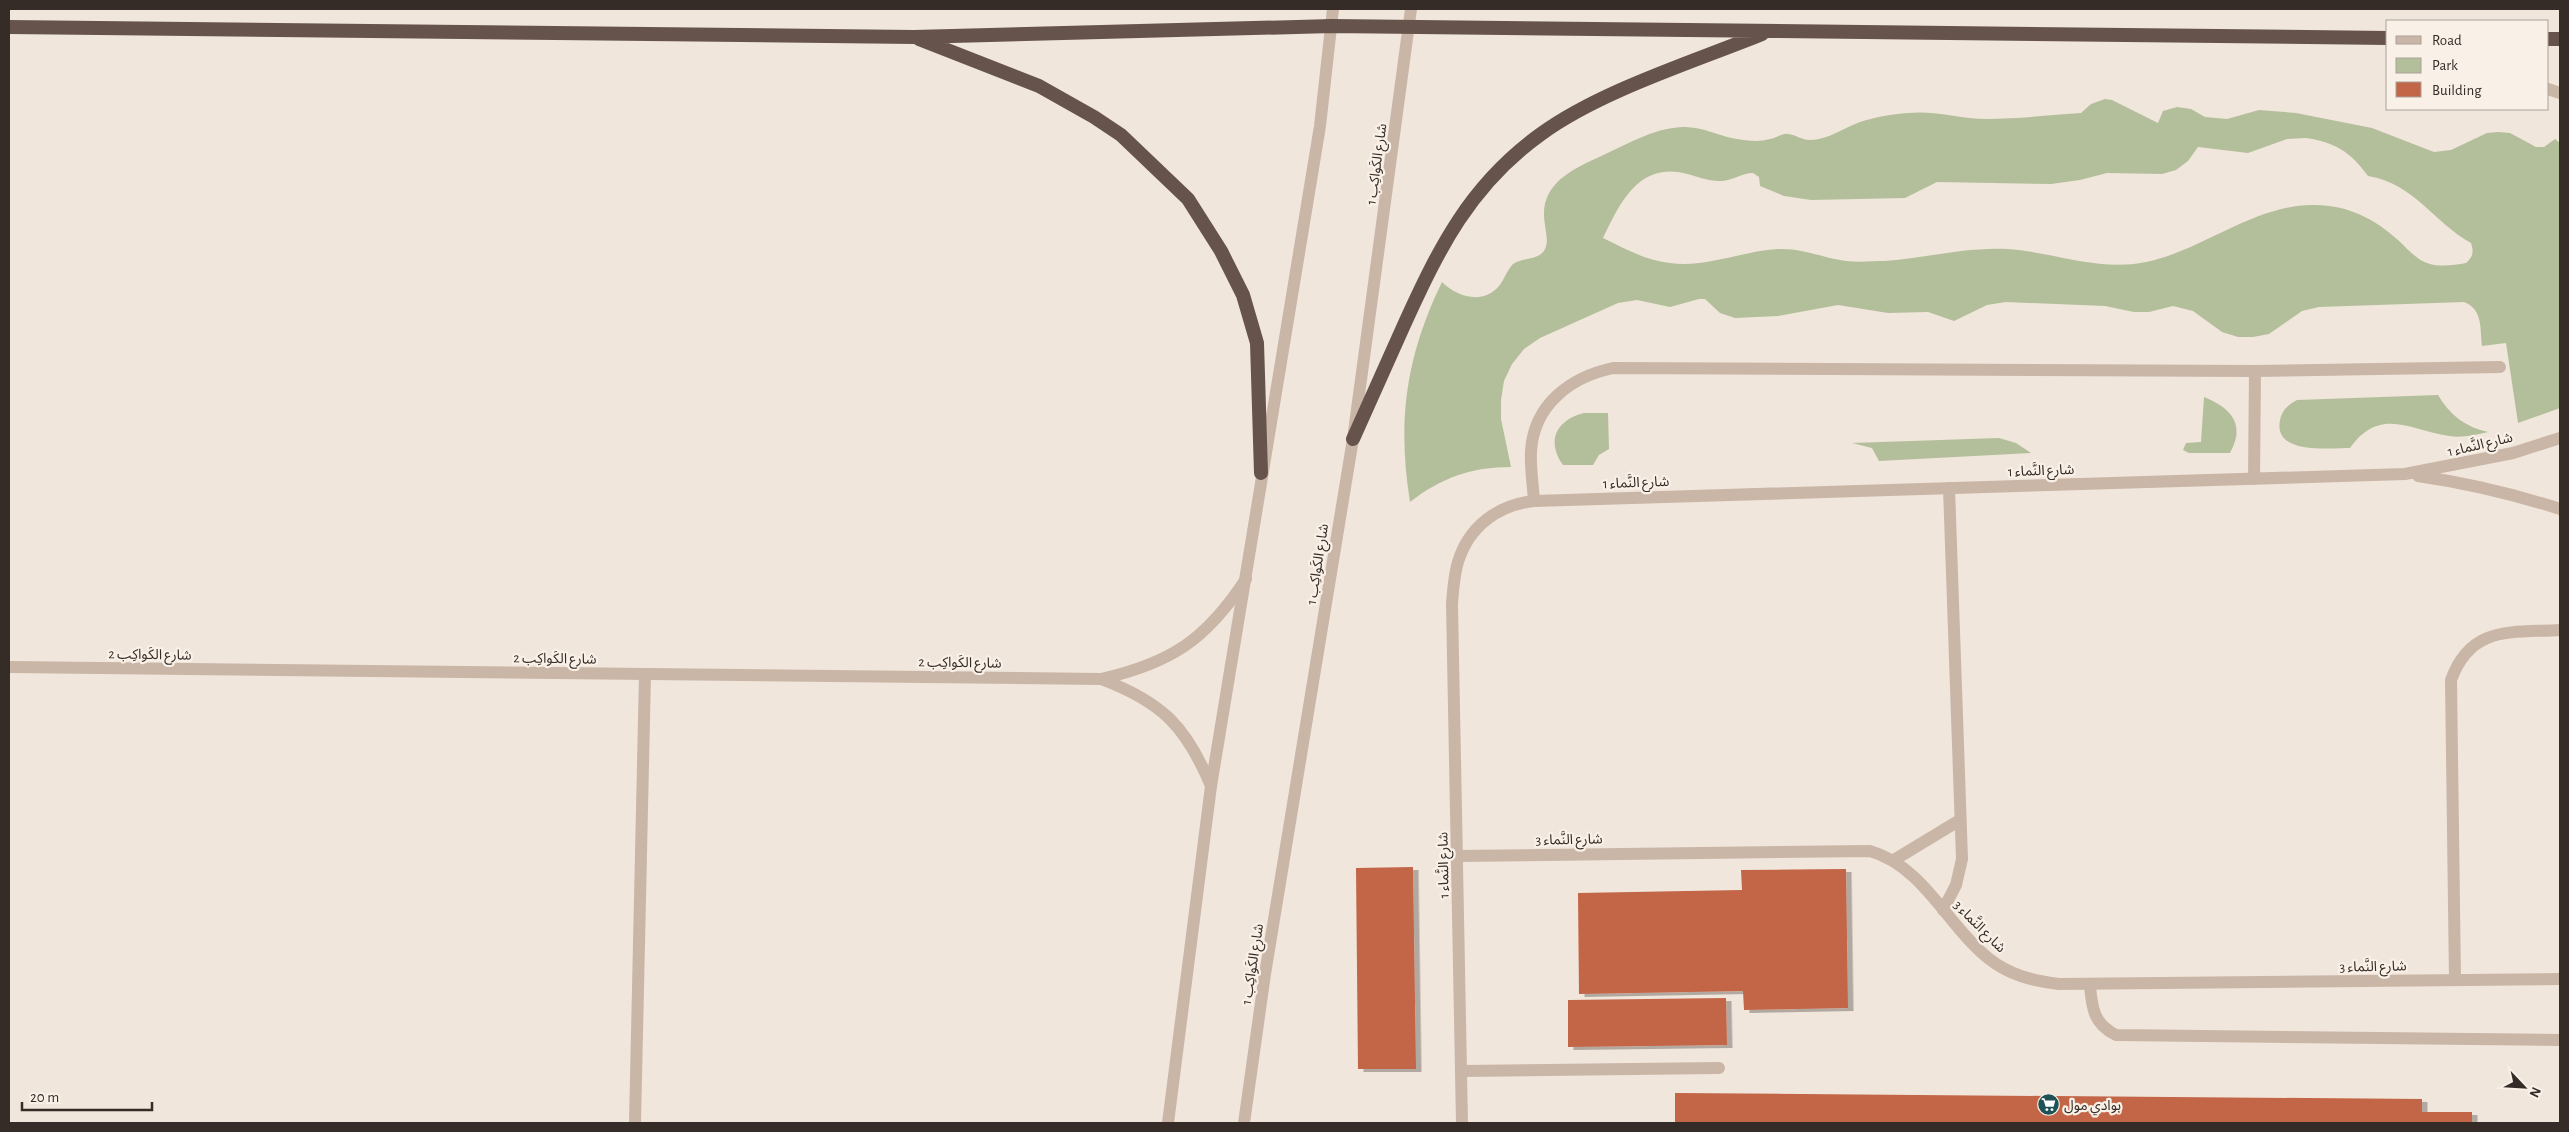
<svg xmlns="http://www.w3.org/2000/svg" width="2569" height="1132" font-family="'Alegreya Sans','Noto Sans Arabic',sans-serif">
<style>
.green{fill:#b3bf9b;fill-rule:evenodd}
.building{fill:#c36547;filter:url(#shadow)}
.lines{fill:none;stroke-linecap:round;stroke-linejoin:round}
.service{stroke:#c9b6a7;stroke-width:12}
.minor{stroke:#c9b6a7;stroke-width:12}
.tertiary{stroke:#c9b6a7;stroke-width:12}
.trunk{stroke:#66544c;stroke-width:14}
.labels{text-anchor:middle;stroke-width:4.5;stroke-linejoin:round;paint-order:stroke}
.street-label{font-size:14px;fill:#352c27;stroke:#f9f0e7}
.poi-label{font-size:14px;fill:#352c27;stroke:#f9f0e7;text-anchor:start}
</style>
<defs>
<filter id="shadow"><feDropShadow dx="5.5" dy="3" stdDeviation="0" flood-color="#0004"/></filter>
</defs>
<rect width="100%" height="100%" fill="#f1e6db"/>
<path class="green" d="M2105,99L2112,100L2158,123L2163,111L2177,107L2191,109L2205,117L2227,119L2259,110L2296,113L2372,128L2434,152L2451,150L2487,133L2498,132L2510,133L2536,147H2544L2555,139L2560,143V408L2518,423L2506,343L2482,346C2480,329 2483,309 2464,302L2319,307L2302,311L2269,334L2253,337H2238L2222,332L2193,311L2173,306L2149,312H2134L2105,306L2006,302L1987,305L1954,321L1928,312L1888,313L1838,305L1778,316L1735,318L1720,313L1705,299H1699L1670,307L1637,300L1618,303L1540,338L1524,349L1512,364L1504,381L1501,400V419L1511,467C1471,467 1441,478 1410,502C1397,421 1406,356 1442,282C1457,297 1483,305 1499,286C1504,280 1507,270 1513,264C1523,257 1536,261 1544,251C1549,243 1546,234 1545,225C1538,187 1568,171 1597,158C1624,146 1653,128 1682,127C1702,126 1718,136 1737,139C1748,141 1760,142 1770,139C1776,138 1783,133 1788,134C1796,135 1802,140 1810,140C1827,140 1844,128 1860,122C1875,117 1892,114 1908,113C1935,110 1960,119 1986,119C2018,119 2049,115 2081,113L2091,104ZM2306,138C2334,142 2351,152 2368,176C2415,184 2432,221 2471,243C2474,252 2473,257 2466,263C2455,265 2441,267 2430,264C2416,260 2408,249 2398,240C2374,218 2345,204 2312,205C2254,205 2201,251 2146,262C2098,272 2054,252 2007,249C1965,247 1926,258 1885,261C1871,261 1853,263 1840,260C1818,256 1800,248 1778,249C1742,251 1706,268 1670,263C1647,261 1623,248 1603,238C1618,207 1636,166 1678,172C1692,174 1705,181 1720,181C1732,181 1742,173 1753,173L1759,177L1760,186L1784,196L1811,200L1905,198L1937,182L2051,184L2080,180L2107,173L2162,174L2176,170L2188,161L2198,147L2248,153L2287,139Z
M2438,395C2450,415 2465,427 2488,432C2475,435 2462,438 2449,436C2410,430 2380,406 2350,448C2329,448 2273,455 2280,420C2282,410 2289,404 2297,400Z
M2204,397C2231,408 2246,424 2230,453H2189L2183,450L2186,443L2201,442Z
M1584,413H1608L1609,449L1599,455L1593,465H1563C1546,441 1556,420 1584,413Z
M1999,438L2016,443L2031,453L1879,461L1872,448L1852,443Z"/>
<path class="building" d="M1413,867L1416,1069H1358L1356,868Z
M1846,869L1848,1008L1744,1010L1743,991L1579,994L1578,893L1742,890L1741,870Z
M1726,998L1727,1045L1568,1047V1000Z
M1675,1093L2422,1099V1112H2472V1123H1675Z"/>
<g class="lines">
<path class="service" d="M2254,479L2255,371
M1534,501C1533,484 1530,467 1531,451C1534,404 1571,377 1613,368L2255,371L2500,367
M1894,860L1960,820
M1943,910L1956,885L1962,859L1949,488
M2455,980L2451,680C2471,625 2511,633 2560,630
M2090,986C2092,1009 2094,1024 2116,1035L2560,1040
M1462,1071L1719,1068
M635,1123L645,674"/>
<path class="minor" d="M2548,89L2560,93
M2418,476C2467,483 2513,494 2560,509
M9,667L1101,679C1171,663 1206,640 1246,579
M1101,679C1162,702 1186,726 1211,786
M1457,856L1870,851C1923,866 1947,925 1988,958C2009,975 2033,981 2059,984L2560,979
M1462,1123L1452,604C1453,590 1454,575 1458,562C1469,526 1498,505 1534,501L2405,474L2513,453L2560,438"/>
<path class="tertiary" d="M1168,1123L1211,786L1320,126L1333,9
M1244,1123L1265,974L1353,439L1411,9"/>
<path class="trunk" d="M9,27L914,37L1332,26L2388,38
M919,39L1039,86L1094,117L1121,135L1188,199L1221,251L1243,295L1257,343L1261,473
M2548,39H2560
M1353,439C1370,401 1387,363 1404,325C1439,248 1470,185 1541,134C1600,91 1693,62 1762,34"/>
</g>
<defs>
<symbol id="supermarket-disc" viewBox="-11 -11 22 22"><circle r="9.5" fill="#1e5256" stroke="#f9f0e7"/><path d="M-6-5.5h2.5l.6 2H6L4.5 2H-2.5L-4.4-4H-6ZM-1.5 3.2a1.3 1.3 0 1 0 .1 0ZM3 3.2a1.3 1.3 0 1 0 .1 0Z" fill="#fff"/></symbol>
</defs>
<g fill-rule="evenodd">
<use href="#supermarket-disc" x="2036" y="1092" width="25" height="25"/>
</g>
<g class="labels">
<g class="street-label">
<text transform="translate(1376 164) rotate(-82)" y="5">شارع الكَواكِب 1</text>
<text transform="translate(2480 444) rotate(-13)" y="5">شارع النَّماء 1</text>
<text transform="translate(2041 470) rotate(-2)" y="5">شارع النَّماء 1</text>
<text transform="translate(1636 482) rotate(-2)" y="5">شارع النَّماء 1</text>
<text transform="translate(1317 564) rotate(-81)" y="5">شارع الكَواكِب 1</text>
<text transform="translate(150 654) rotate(1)" y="5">شارع الكَواكِب 2</text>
<text transform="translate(555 658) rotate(1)" y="5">شارع الكَواكِب 2</text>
<text transform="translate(960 662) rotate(1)" y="5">شارع الكَواكِب 2</text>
<text transform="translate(1569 839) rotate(-1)" y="5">شارع النَّماء 3</text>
<text transform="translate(1443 865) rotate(-91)" y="5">شارع النَّماء 1</text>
<text transform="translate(1980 926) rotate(45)" y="5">شارع النَّماء 3</text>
<text transform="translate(1252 964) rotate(-81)" y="5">شارع الكَواكِب 1</text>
<text transform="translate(2373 966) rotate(-1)" y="5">شارع النَّماء 3</text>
</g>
<g class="poi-label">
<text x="2064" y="1110">بوادي مول</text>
</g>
</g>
<rect width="2569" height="1132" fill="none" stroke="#352c27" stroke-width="20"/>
<rect x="2386" y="20" width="162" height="90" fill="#f9f0e7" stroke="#aba29a"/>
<rect x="2396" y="36" width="25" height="8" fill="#c9b6a7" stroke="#aba29a"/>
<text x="2432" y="45" font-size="15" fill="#352c27">Road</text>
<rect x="2396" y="58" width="25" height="15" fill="#b3bf9b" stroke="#aba29a"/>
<text x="2432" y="70" font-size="15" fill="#352c27">Park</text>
<rect x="2396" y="82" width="25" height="15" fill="#c36547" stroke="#aba29a"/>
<text x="2432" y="95" font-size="15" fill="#352c27">Building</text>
<g transform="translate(2524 1087) rotate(115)" stroke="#f9f0e7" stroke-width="4" paint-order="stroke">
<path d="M0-4L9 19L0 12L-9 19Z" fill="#352c27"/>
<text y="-8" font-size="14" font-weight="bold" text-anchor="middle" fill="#352c27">N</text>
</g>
<path d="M22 1102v8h130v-8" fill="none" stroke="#352c27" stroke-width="2.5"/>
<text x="30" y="1102" font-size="15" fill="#352c27" stroke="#f9f0e7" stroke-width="4" paint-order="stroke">20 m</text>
</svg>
